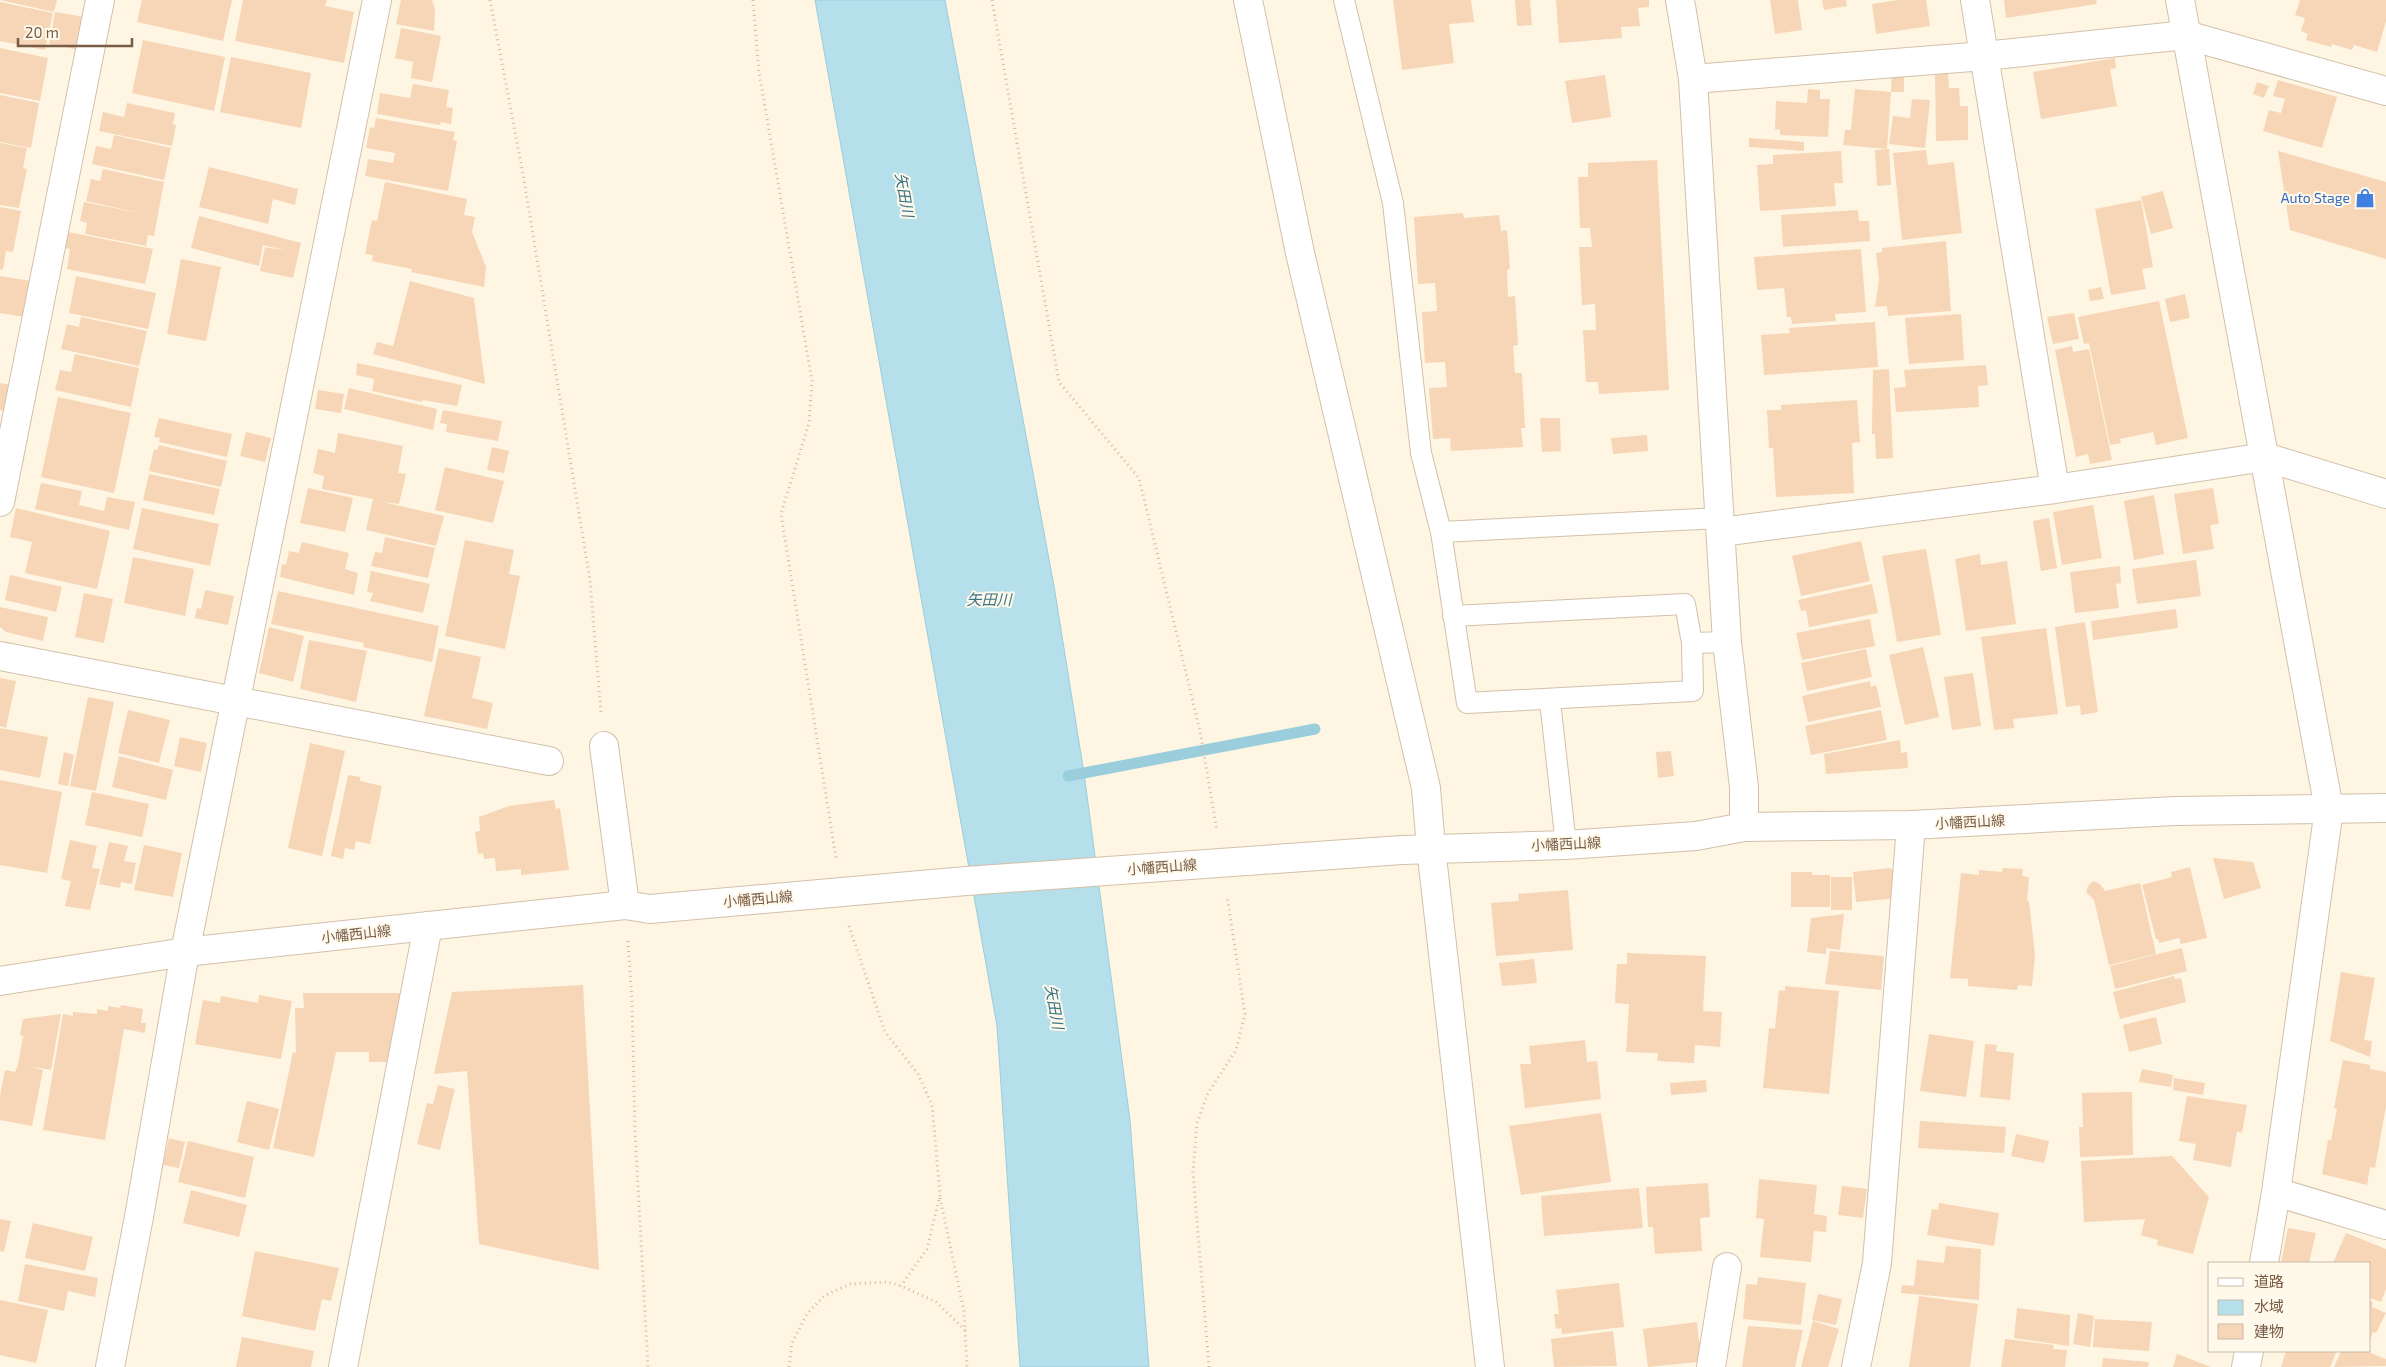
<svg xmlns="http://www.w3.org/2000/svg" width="2386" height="1367" font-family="'Exo 2','Noto Sans JP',sans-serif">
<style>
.water{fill:#b5dfea;stroke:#9acedd}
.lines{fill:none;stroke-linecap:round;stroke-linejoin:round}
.stream{stroke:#9acedd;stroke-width:11}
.building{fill:#f7d5b7}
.service-casing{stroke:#d3c0aa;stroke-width:22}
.minor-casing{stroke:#d3c0aa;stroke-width:30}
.tertiary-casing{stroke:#d3c0aa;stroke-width:30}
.path{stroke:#dcb89a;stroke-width:3;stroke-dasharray:1 4;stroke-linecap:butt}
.service{stroke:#fff;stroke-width:20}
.minor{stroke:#fff;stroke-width:28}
.tertiary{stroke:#fff;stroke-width:28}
.tertiary-bridge-casing{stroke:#d3c0aa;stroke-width:30;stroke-linecap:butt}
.tertiary-bridge{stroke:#fff;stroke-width:28}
.labels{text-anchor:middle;stroke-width:4;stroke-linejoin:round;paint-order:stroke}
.shop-label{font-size:14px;fill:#366cbe;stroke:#fff9eb;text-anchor:end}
.street-label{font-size:14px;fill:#795c46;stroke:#fff9eb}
.water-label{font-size:15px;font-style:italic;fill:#3b7687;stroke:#fff9eb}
</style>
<rect width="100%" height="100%" fill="#fef6e3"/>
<path class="water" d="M815,0H945L1054,586L1084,773L1130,1120L1149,1367H1020L997,1026Z"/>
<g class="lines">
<path class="stream" d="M1068,776L1315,729"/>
</g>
<path class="building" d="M0,0H57L54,12Z
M142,0H232L223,41L137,22Z
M243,0H327L325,6L354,12L344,63L235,41Z
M401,0H432L435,9L434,31L396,24Z
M1393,0H1471L1474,22L1449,24L1454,63L1402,70Z
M1515,0H1530L1532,25L1517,26Z
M1556,0H1649V7L1638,8L1640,26L1621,27L1622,38L1559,43Z
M1770,0H1798L1802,30L1775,34Z
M1822,0H1846L1847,6L1824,10Z
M1898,0H1926L1930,26L1876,34L1872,4Z
M2004,0H2096L2097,4L2006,18Z
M2300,0H2386V21L2377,52L2354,45L2352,50L2332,44L2331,47L2306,40L2308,34L2301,31L2305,18L2295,15Z
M0,2L53,13L45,50L0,41Z
M55,12L85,17L79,50L49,44Z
M401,28L441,36L432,82L411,78L413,62L395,58Z
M143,40L225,57L214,111L132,93Z
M0,48L48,58L40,101L0,93Z
M231,57L311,73L301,128L220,112Z
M2115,58L2116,68L2110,69L2117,106L2041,119L2033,72Z
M1948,70L1949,88H1959L1960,106H1968V140L1936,141L1935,71Z
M1892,71L1904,72V92H1891Z
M1605,75L1611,117L1572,123L1565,81Z
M2278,80L2337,97L2322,148L2263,131L2269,110L2281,113L2285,99L2273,96Z
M2257,82L2269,86L2264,98L2253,94Z
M413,84L449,90L446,107L453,108L451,124L441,122L440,125L377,114L380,93L410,98Z
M1808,89L1820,90V99H1830L1828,137L1780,135V130L1775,129L1776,101L1807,103Z
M1855,89L1891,92L1887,149L1843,145L1845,130H1851Z
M0,95L39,103L31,148L0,142Z
M1912,99L1930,100L1925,148L1889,144L1893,116L1910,118Z
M127,103L175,113L173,124L176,125L172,146L99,131L103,112L124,117Z
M376,118L455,132L453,140L457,141L448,191L365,176L368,159L393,163L395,153L366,148L370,127L374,128Z
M114,135L171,148L164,180L92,164L96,146L111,149Z
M1749,138L1804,142V151L1749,147Z
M0,143L27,148L23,168L27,169L19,208L0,205Z
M1889,149L1891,185L1877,186L1875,150Z
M1926,150L1928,165L1954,162L1962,233L1902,240L1893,153Z
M1841,151L1843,183H1834L1836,206L1760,211L1757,165L1773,164V155Z
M2278,151L2386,182V259L2290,230Z
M1657,160L1669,390L1599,394L1598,382H1586L1583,330H1596L1595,304L1582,305L1579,247H1592L1590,228H1580L1578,177H1588V163Z
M209,167L298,189L295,205L273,199L268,224L199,207Z
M103,169L164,182L154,236L148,235L146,246L85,234L87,223L80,221L84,202L144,214L86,201L91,179L100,181Z
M385,182L467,199L464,215L475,217L472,232L486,267L484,287L411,272L412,269L372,261L373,255L365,254L372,220L377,221Z
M2163,191L2173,228L2151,234L2141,197Z
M2141,200L2153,267L2142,269L2146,289L2111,295L2095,209Z
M0,207L21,211L13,252L6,251L3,270L0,269Z
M1858,210L1859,221H1869L1870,241L1783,247L1781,215Z
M1463,213L1464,218L1499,215L1501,231L1507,230L1510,269L1507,270L1508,297L1515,296L1518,345L1513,346L1515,373H1522L1525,428H1521L1523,447L1451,451L1450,438L1433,439L1429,388L1447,387L1445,362L1425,363L1422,312L1437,311L1435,283L1418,284L1414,217Z
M199,216L301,243L293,278L260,271L265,247L288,251L263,245L259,266L191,248Z
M68,232L153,249L145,284L67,269L70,249L65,248Z
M1946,241L1951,311L1888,316L1887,306L1875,307L1879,279L1876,253L1882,252V248Z
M1861,249L1866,312L1835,314L1836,321L1792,324L1791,317H1787L1784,288L1757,290L1754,257Z
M181,259L221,267L206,341L167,334Z
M0,276L31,281L25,317L0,313Z
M76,276L156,293L148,329L69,313Z
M410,281L474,298L485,384L373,354L377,342L393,346Z
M2101,287L2104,299L2090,301L2088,290Z
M2185,294L2190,318L2170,322L2165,299Z
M2159,301L2188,438L2156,445L2153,432L2120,439L2121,443L2110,445L2089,343L2084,344L2078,317Z
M2074,313L2079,339L2053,344L2047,317Z
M1961,314L1964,360L1909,364L1905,318Z
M81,317L147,331L139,366L61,349L67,324L79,327Z
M1875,322L1878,367L1764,375L1761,335L1790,333L1789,328Z
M2072,346L2073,352L2089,349L2112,460L2090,464L2088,454L2076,457L2055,350Z
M75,354L139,368L131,407L55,390L60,370L71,372Z
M357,363L462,385L457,406L423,400L422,402L372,391L374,379L356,375Z
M1986,365L1988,385L1978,386L1979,407L1896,412L1894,388L1906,387L1904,370Z
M1889,369L1893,458L1876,459L1875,434H1872L1873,370Z
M0,383L12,385L6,412L0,410Z
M349,388L437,409L433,430L344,409Z
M318,390L344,394L341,413L315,409Z
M58,397L131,413L114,493L41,477Z
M1857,400L1860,442L1852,443L1854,493L1776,497L1773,448H1769L1767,410H1781V405Z
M443,410L502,421L498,441L446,432L447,424L440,423Z
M159,418L232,434L227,457L159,442L160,438L154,437Z
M1540,418H1560L1561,451L1542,452Z
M246,432L271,438L265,462L240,456Z
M338,433L403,446L398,473L406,474L399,504L383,502L444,516L436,546L366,530L373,499L322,489L324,476L313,473L318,449L335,453Z
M1647,435L1648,451L1613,454L1611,438Z
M159,445L227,461L221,487L149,471L154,449L157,450Z
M492,447L509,451L504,473L487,470Z
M445,467L504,481L493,523L435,510Z
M149,474L220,489L214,515L143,500Z
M41,483L82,491L79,505L104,511L107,497L135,502L129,530L35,509Z
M308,488L353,498L345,532L300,523Z
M2213,488L2219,524L2210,525L2214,549L2183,554L2174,494Z
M2154,495L2164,554L2134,560L2124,501Z
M2093,505L2102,558L2062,565L2053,512Z
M16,508L110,531L97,589L25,573L32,542L10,537Z
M142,508L219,524L210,566L133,549Z
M2049,518L2057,568L2041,571L2033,521Z
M385,537L435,548L428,578L371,566L375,552L382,553Z
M465,540L514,550L509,574L520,576L505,649L445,636Z
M1861,541L1870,581L1801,596L1792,556Z
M302,542L349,553L345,569L358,573L354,595L280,577L282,564L286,565L289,551L299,553Z
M1926,549L1941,635L1897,642L1882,556Z
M1980,554L1981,565L2007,561L2016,624L1966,631L1955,559Z
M133,557L194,569L185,616L124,603Z
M2196,560L2201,596L2137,604L2132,569Z
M2120,566L2121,583L2116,584L2119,608L2075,613L2070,572Z
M371,571L430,584L423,613L370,601L373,593L367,592Z
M10,575L62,587L56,612L5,600Z
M1872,584L1878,613L1809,627L1806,610L1801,611L1798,600Z
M205,590L234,596L228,625L195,618L197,608L201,609Z
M278,591L439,626L432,662L363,647L364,643L271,624Z
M84,593L113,599L104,643L75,637Z
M0,607L48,617L43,641L6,632L0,627Z
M2176,609L2178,628L2093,640L2091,621Z
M1870,619L1875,646L1802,660L1796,633Z
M2085,622L2098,712L2081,715L2080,705L2066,707L2055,627Z
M269,627L304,636L293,682L259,673Z
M2046,628L2058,714L2013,719L2014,728L1994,730L1981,637Z
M309,640L367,651L356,702L300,689Z
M1923,647L1939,717L1905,725L1889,655Z
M439,648L481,657L472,698L493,703L487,729L424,716Z
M1866,649L1872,677L1807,691L1801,663Z
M1973,673L1981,726L1952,730L1944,677Z
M0,678L16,681L6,728L0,726Z
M1870,681L1871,687L1876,685L1881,707L1808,722L1802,696Z
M88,697L114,702L96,791L70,786Z
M128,710L170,720L159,763L118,753Z
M1881,710L1887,740L1811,755L1805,726Z
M0,728L48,737L40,778L0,770Z
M180,737L207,743L201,772L174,766Z
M1900,740L1901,753L1907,752L1908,768L1826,774L1824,754Z
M310,743L345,751L322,856L288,848Z
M1671,751L1674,776L1658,778L1656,752Z
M64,752L74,755L68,786L58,784Z
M119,756L173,770L166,800L112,787Z
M348,775L360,777V781L382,786L370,844L356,841L354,850L345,848L343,859L331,856Z
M0,780L62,792L47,873L0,865Z
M92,792L149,804L142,837L85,825Z
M554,800L556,809L560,808L569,870L521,875V869L496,871L495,858L484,859L483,853L478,854L475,832L480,831L479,817L509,806Z
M70,840L97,846L92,868L100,869L90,910L65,906L71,881L61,879Z
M109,842L128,846L124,861L136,863L132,884L121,882L120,888L99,884Z
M144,845L182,853L173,897L134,890Z
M2213,858L2253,862L2261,888L2224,899Z
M2190,867L2207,938L2181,944L2179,938L2159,943L2158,939H2156L2142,885L2172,877L2171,872Z
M1890,868L1896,873L1898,898L1856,902L1853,872Z
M2003,868L2023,869L2022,876L2029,877L2027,901H2029L2035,956L2032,986L2018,985L2017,990L1968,986V979L1950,978L1961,873L1979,875V870L2002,872Z
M1791,872H1812V875H1830V907H1791Z
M1831,877H1852V910H1831Z
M2093,881L2100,884L2105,891L2140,883L2156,954L2109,965L2094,900L2086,892L2088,886Z
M1568,890L1573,950L1496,956L1491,903L1519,901L1518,894Z
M1844,914L1840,950L1826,948V954L1807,952L1811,918Z
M2182,948L2187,971L2115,989L2110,966Z
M1830,951L1884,956L1881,990L1825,984Z
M1627,953L1706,956L1703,1011L1722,1012L1720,1047L1695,1045L1694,1063L1657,1061L1658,1053L1626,1052L1629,1004L1615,1003L1617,964H1627Z
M1534,959L1537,983L1502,986L1499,963Z
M2341,972L2375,978L2364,1040L2372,1041L2370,1057L2330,1041Z
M2174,976L2175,979L2181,978L2186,1002L2120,1019L2113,992Z
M583,985L599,1270L479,1244L467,1071L434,1074L452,992Z
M1785,986L1839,991L1829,1094L1763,1088L1769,1028L1775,1029L1779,990L1785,991Z
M303,993H403L395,1051H389V1062H369V1052H336L314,1157L273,1148L293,1052L296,1053L295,1008H304Z
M259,995L292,1001L281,1059L195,1044L203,1000L220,1003L221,996L258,1003Z
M121,1005L143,1009L141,1023H146L145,1033L124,1029L105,1140L43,1130L63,1014L73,1016V1012L97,1014V1009L108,1011V1006L120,1008Z
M61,1014L51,1070L28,1066L43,1070L32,1126L0,1120V1096L5,1070L15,1072L18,1065L23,1036L20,1035L23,1019Z
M2156,1017L2162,1044L2129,1052L2123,1025Z
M1929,1034L1974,1041L1966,1097L1920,1091Z
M1585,1040L1587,1062L1597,1061L1601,1099L1525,1108L1520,1064H1531L1529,1046Z
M1985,1044L1997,1045L1996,1051L2014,1053L2010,1100L1980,1097Z
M2343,1060L2370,1065V1069L2386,1072V1106L2375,1168L2370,1167L2367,1185L2322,1174L2328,1140H2331L2337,1109L2334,1108Z
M2142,1069L2173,1075L2171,1087L2139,1082Z
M2174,1078L2205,1083L2203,1095L2173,1090Z
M1706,1080L1707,1092L1671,1095L1670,1083Z
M438,1085L455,1089L440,1150L417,1144L427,1103L433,1104Z
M2132,1092L2133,1155L2080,1157L2079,1127H2083L2082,1093Z
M2187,1096L2247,1105L2242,1133L2237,1131L2231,1167L2193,1160L2196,1144L2179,1141Z
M247,1101L279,1109L269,1150L237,1142Z
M1601,1113L1611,1182L1521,1195L1509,1126Z
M1920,1121L2006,1127L2004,1153L1918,1148Z
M2016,1134L2049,1141L2044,1163L2011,1156Z
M169,1138L185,1142L179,1168L163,1165Z
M188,1141L254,1157L245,1198L178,1182Z
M2172,1156L2209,1197L2193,1254L2157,1245L2158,1240L2141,1235L2145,1219L2084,1222L2081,1161Z
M1759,1179L1817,1185L1814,1214L1827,1216L1826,1232L1814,1231L1811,1262L1760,1257L1764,1219L1756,1218Z
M1708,1183L1710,1217L1700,1218L1702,1251L1655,1254L1653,1227H1648L1646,1187Z
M1842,1186L1867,1189L1863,1218L1838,1215Z
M1639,1188L1643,1228L1544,1236L1541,1196Z
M191,1190L247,1205L239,1237L183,1223Z
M1939,1203L1999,1213L1994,1246L1927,1235L1932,1209L1938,1210Z
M0,1219L11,1221L4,1252L0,1251Z
M33,1223L93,1237L85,1271L25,1258Z
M2288,1228L2316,1233L2309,1263H2281Z
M2346,1233L2386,1249V1289L2381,1302L2370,1298V1263H2333Z
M1946,1246L1981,1249L1979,1300L1901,1293L1902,1285L1914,1286L1917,1260L1944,1263Z
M255,1251L339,1268L331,1301L322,1299L315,1331L242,1316Z
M25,1264L98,1278L95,1297L68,1291L64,1311L18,1301Z
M1758,1277L1806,1283L1801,1325L1743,1319L1746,1284L1757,1285Z
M1619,1283L1624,1327L1562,1334L1561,1328L1556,1329L1554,1314H1559L1556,1290Z
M1818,1294L1842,1299L1836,1325L1812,1320Z
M1919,1296L1978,1304L1970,1367H1909Z
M0,1300L48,1310L36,1363L0,1355Z
M2370,1301L2373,1302L2372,1307L2386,1313L2376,1333L2373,1332L2370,1340Z
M2017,1308L2070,1315L2069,1346L2014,1338Z
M2078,1313L2094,1316L2090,1347L2073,1344Z
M2095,1319L2152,1322L2149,1351L2093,1347Z
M1813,1321L1839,1329L1828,1367H1801Z
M1697,1322L1699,1342L1705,1341L1708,1361L1648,1367L1643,1329Z
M1748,1326L1803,1330L1795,1367H1742Z
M1613,1331L1617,1366L1554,1367L1551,1339Z
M242,1337L314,1351L311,1367H236Z
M2005,1339L2054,1345L2053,1349L2067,1350L2065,1367H2001Z
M2286,1351H2332L2336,1353L2330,1367H2281Z
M2341,1351H2365L2386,1359V1366L2334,1367Z
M2177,1354L2211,1367H2173Z
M2103,1358L2149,1362L2148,1367H2102Z"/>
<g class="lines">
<defs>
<path id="service" d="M1344,0L1393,203L1421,453L1441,532L1467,703L1693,691L1692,643L1685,604L1453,616
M1441,532L1720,518
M1692,643L1727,642
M1550,701L1566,845"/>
<path id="minor" d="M1248,0L1300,253L1426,788L1431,848L1490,1367
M1680,0L1693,79L1727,642L1744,787V827
M1975,0L2055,489
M1693,79L1984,56L2186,35L2386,91
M0,502L100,0
M1721,532L2055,489L2265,457L2386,494
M0,656L549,761
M604,746L625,905
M2276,1192L2386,1225
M2264,1263L2276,1192L2329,809
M110,1367L139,1217L185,952L377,0
M343,1367L428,926
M1711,1367L1727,1267
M1856,1367L1877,1263L1911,825
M2246,1367L2249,1351"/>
<path id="tertiary" d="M2180,0L2329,809
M1402,850L1566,845L1696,836L1744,827L1911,825L2175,811L2386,808
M0,981L185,952L625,905L650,909"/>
</defs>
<use href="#service" class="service-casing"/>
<use href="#minor" class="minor-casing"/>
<use href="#tertiary" class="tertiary-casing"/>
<path class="path" d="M490,0L523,174L590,580L601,713
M753,0L759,72L812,381L809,423L781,514L836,858
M992,0L1059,382L1139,478L1200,731L1217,831
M849,926L885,1032L918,1074L932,1105L940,1195L927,1249L901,1286
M628,941L632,1001L635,1132L648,1367
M940,1198L964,1311L967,1367
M789,1367L792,1343L807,1314L824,1296L850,1284L887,1282L901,1286L936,1302L965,1330
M1209,1367L1193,1172L1197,1123L1208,1093L1236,1050L1245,1014L1227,896"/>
<use href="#service" class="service"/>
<use href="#minor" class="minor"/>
<use href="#tertiary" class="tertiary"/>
<defs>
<path id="tertiary-bridge" d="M650,909L966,881L1402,850"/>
</defs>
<use href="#tertiary-bridge" class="tertiary-bridge-casing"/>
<use href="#tertiary-bridge" class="tertiary-bridge"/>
</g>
<defs>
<symbol id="shop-bare" viewBox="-9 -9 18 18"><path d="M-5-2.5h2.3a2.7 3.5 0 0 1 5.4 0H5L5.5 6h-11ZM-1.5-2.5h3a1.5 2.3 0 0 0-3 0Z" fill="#3f7fe0" stroke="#fff9eb" stroke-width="2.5" paint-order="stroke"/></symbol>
</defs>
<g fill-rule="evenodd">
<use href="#shop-bare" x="2351" y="184" width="28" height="28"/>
</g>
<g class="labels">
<g class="shop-label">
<text x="2350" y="203">Auto Stage</text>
</g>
<g class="street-label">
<text transform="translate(1970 822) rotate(-3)" y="5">小幡西山線</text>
<text transform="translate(1566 844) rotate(-3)" y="5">小幡西山線</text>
<text transform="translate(1162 867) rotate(-4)" y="5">小幡西山線</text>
<text transform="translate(758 899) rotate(-5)" y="5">小幡西山線</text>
<text transform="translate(356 934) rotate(-6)" y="5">小幡西山線</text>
</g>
<g class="water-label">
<text transform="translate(904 195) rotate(80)" y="5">矢田川</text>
<text x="989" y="605">矢田川</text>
<text transform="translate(1054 1007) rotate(80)" y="5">矢田川</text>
</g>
</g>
<rect x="2208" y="1262" width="162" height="90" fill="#fff9eb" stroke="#c9baa9"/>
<rect x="2218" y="1278" width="25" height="8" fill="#ffffff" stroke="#c9baa9"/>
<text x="2254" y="1287" font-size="15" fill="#795c46">道路</text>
<rect x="2218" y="1300" width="25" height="15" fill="#b5dfea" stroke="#c9baa9"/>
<text x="2254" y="1312" font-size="15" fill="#795c46">水域</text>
<rect x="2218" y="1324" width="25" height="15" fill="#f7d5b7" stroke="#c9baa9"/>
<text x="2254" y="1337" font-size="15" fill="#795c46">建物</text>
<path d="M18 38v8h114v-8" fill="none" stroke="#795c46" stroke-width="2.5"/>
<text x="25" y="38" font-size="15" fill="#795c46" stroke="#fff9eb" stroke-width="4" paint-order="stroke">20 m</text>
</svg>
